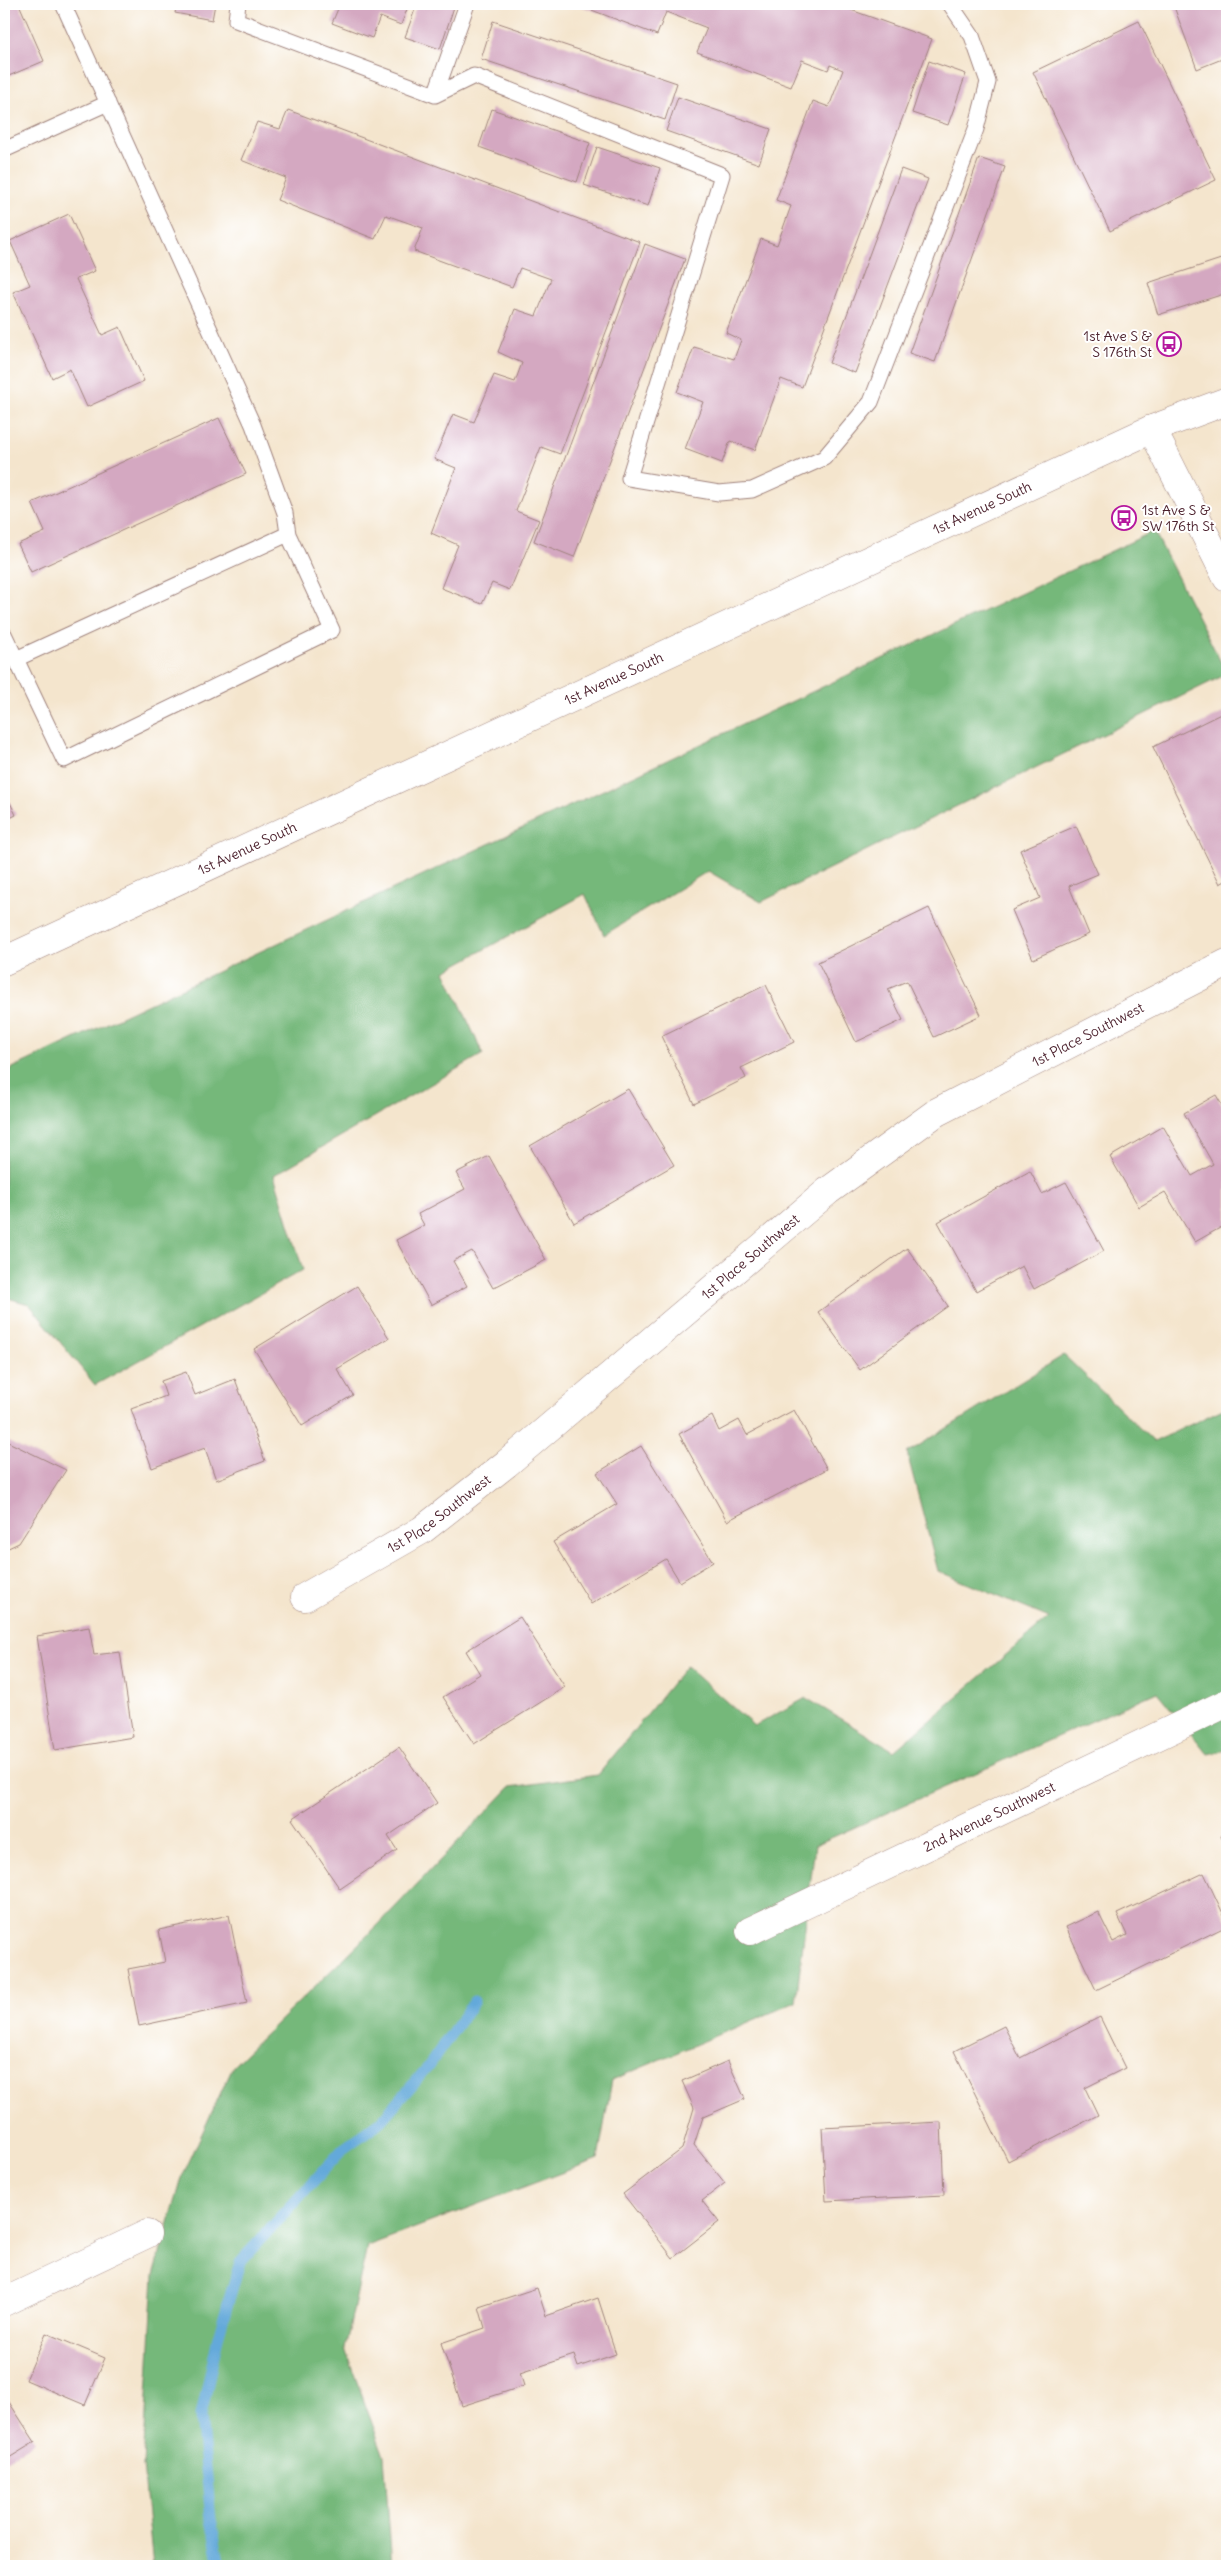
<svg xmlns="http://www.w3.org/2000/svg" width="1231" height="2570" font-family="Delius,sans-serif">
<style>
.forest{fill:#75b87a;stroke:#606c52}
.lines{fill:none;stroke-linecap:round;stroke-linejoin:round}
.stream{stroke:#64a9da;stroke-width:11}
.building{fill:#d4a8c1}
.lane-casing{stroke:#9f827c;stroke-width:17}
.street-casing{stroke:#9f827c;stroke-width:29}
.primary-casing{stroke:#9f827c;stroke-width:29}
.lane{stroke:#fff;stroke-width:15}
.street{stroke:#fff;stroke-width:28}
.primary{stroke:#fff;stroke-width:28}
.labels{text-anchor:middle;stroke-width:4;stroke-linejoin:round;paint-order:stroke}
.poi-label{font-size:14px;fill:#4a1f2b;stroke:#fff;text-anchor:end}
.street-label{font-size:14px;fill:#4a1f2b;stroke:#fff}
</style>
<rect width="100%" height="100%" fill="#fff"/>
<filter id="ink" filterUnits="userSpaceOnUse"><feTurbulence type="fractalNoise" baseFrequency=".02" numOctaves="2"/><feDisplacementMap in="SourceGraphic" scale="10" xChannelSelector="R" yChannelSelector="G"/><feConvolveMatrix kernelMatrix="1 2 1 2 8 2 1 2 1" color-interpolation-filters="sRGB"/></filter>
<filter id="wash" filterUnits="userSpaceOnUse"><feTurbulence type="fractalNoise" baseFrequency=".0096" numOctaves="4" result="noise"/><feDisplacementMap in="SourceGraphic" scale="20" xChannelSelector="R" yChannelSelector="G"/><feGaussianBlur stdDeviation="1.12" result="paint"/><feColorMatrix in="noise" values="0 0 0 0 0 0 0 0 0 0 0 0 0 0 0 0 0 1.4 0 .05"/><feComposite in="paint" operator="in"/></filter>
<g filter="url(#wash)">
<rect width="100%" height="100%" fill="#f4e5cd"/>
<path class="forest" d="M1154,531L1227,674L761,902L708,871L604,935L585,894L445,971L483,1054L274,1175L303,1270L95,1385L29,1304L4,1297V1072Z
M1064,1355L1154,1442L1227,1407V1750L1208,1754L1157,1692L815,1845L796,2002L612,2080L598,2159L367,2246L345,2349L384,2456L392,2566H153L143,2465L154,2275L182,2177L233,2066L379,1924L510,1787L598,1775L686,1666L754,1726L806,1698L894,1751L1049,1618L938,1571L907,1453Z"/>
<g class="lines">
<path class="stream" d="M220,2566L211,2519L201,2416L218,2337L240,2262L343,2149L380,2122L428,2067L474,2001"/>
</g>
<g id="blocks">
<path class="building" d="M19,4L44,61L4,78V5Z
M177,4H215L212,20L175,13Z
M340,4H409L401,25L380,17L372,38L332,23Z
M417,4H455L440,49L405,37Z
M576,4H848L853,6L851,10L932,39L802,387L781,379L755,450L730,441L722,463L685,449L703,402L677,392L694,347L734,359L741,340L726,333L761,239L777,245L791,206L776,200L813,101L829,107L843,70L830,65L828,70L802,60L791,87L697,52L707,28L666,12L657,35Z
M1173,4H1227V57L1197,69Z
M493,21L677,83L665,120L481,59Z
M1139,21L1216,180L1110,231L1033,72Z
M929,61L966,74L948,125L912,113Z
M678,97L771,129L759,164L666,131Z
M492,109L590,143L577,182L479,147Z
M288,110L640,242L560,454L541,447L516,511L539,520L510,590L492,583L482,604L441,588L458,545L431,533L456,468L434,459L453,414L474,422L494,375L515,382L522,363L498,352L515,309L536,316L551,279L520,268L512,287L414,251L423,228L386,215L375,239L277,200L286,178L241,160L257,122L280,129Z
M597,147L660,168L648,206L584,185Z
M979,158L1005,167L935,362L909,353Z
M901,169L928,179L855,373L829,363Z
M69,214L95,271L76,279L102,335L120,327L144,381L87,407L70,369L52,378L13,292L30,285L10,241Z
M645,244L685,259L574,557L534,541Z
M1227,257V293L1158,315L1148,283Z
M219,418L246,474L31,572L18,544L45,532L32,503Z
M1227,711V880L1220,884L1153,747Z
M4,790L16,815L4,821Z
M1076,826L1098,874L1069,886L1089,934L1033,959L1012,910L1040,898L1020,850Z
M929,908L981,1015L934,1037L907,981L888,989L903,1020L856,1042L818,962Z
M766,985L794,1042L741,1068L746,1078L694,1104L661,1036Z
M628,1089L674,1165L574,1223L530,1146Z
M1216,1095L1227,1114V1224L1195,1242L1165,1192L1139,1207L1110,1157L1163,1126L1192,1176L1213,1164L1184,1113Z
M489,1156L546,1260L493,1288L472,1251L453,1261L467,1286L431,1305L396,1240L424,1225L418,1214L465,1189L456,1173Z
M1030,1171L1042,1194L1066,1182L1104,1251L1034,1289L1022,1266L976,1291L938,1222Z
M907,1248L948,1306L860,1370L818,1312Z
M357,1286L389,1338L337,1369L353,1395L302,1426L254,1349Z
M186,1372L195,1395L235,1379L265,1461L216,1480L205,1448L152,1468L131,1409L166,1396L161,1381Z
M794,1410L827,1469L727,1521L679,1434L712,1416L719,1431L739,1420L747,1435Z
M4,1440L66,1470L19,1543L4,1550Z
M641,1446L713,1562L680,1582L666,1559L591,1604L553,1542L617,1504L597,1473Z
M520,1617L565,1687L474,1744L443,1697L480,1674L466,1651Z
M89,1627L94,1655L120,1652L133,1737L55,1750L37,1636Z
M399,1747L437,1803L388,1836L397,1850L340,1889L292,1819Z
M1227,1833V1850L1221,1836Z
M1204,1873L1227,1922V1926L1096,1990L1066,1927L1098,1912L1113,1942L1127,1935L1117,1914Z
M229,1915L247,2003L139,2026L128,1969L165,1962L159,1930Z
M1100,2017L1125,2068L1085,2088L1098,2115L1008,2161L954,2051L1004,2026L1020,2058Z
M728,2061L745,2099L703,2117L694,2145L725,2183L702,2201L719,2222L673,2258L623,2194L682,2149L694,2108L682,2081Z
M941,2122L944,2195L826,2201L822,2128Z
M537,2288L546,2316L598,2298L616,2354L578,2367L574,2355L520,2373L524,2386L462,2406L441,2343L485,2328L479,2307Z
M46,2333L105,2358L85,2405L26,2380Z
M7,2399L35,2442L4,2461V2401Z"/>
</g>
</g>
<g filter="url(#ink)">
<use href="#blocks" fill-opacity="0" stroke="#9f827c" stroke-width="1"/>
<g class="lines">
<defs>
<path id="lane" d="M238,4L236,20L435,95L474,76L722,175L629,478L719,493L752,490L824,458L871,402L976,129L988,82L972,36L950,4
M435,95L467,4
M4,150L108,103
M4,634L64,760L332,630L288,534L285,513L253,425L63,4
M16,659L288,534"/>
<g id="street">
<path d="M1152,429L1227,578"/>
<path id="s1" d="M305,1597L422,1530L506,1464L828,1191L937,1112L1227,963"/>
<path id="s2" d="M750,1931L1227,1703"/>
<path d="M4,2302L147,2234"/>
</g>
<g id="primary">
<path id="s3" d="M4,961L1152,429L1227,401"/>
</g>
</defs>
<use href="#lane" class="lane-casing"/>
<use href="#street" class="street-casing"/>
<use href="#primary" class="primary-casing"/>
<use href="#lane" class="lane"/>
<use href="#street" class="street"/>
<use href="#primary" class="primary"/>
</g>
</g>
<defs>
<symbol id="bus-ring" viewBox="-11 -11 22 22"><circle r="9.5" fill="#fff" stroke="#b5179e" stroke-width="1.5"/><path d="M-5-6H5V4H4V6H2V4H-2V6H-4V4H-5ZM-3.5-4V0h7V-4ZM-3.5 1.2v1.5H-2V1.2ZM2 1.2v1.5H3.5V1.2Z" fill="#b5179e"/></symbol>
</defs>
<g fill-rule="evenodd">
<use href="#bus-ring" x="1155" y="330" width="28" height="28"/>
<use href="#bus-ring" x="1110" y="504" width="28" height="28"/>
</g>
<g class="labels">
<g class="poi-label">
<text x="1152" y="341">1st Ave S &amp;<tspan x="1152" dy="16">S 176th St</tspan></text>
<text x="1142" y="515" text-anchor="start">1st Ave S &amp;<tspan x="1142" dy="16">SW 176th St</tspan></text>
</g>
<g class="street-label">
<text dy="5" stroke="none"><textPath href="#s3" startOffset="1078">1st Avenue South</textPath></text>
<text dy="5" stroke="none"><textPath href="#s3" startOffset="672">1st Avenue South</textPath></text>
<text dy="5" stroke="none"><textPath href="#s3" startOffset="268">1st Avenue South</textPath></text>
<text dy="5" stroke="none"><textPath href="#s1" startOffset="968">1st Place Southwest</textPath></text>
<text dy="5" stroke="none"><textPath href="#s1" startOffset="562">1st Place Southwest</textPath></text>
<text dy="5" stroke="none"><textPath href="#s1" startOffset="158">1st Place Southwest</textPath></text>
<text dy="5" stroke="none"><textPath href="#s2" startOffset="265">2nd Avenue Southwest</textPath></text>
</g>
</g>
<rect width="1231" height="2570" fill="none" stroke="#fff" stroke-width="20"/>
</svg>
